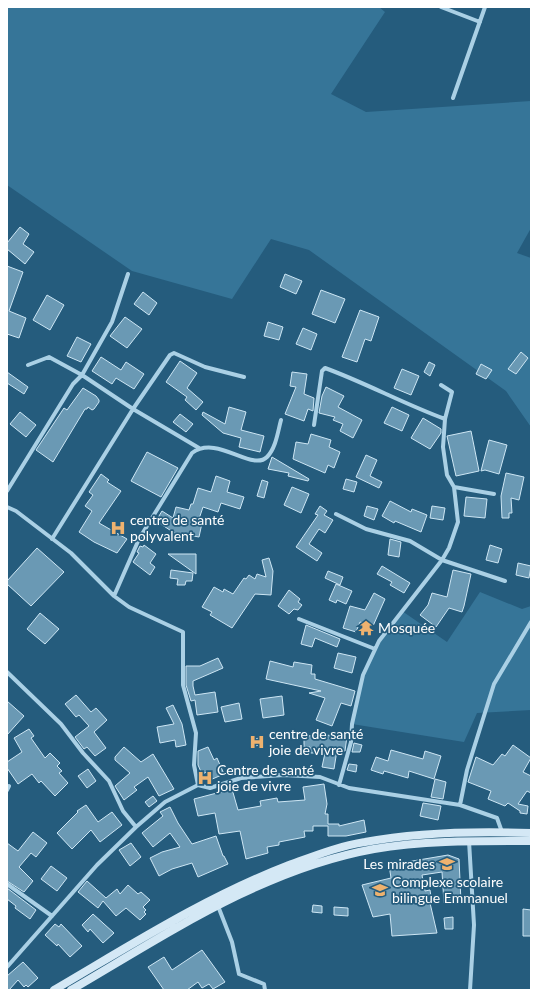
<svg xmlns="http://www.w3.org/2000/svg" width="538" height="997" font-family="Lato,sans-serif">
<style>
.green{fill:#367598}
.building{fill:#6a99b4;stroke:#cde6f4}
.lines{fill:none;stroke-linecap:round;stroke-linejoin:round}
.minor{stroke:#aad0e5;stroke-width:4}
.secondary{stroke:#d4e8f5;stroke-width:8}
.labels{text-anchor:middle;stroke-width:3.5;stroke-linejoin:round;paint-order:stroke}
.poi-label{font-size:14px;fill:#fff;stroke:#255c7d;text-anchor:start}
</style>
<rect width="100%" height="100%" fill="#255c7d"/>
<path class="green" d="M7,7H379L385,12L331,94L366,112L531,101V228L517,253L531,258V427L506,391L309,250L271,239L232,299L132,271L7,185Z
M480,592L522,609L531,606V710L477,713L464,742L352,724L363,675L373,651L402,611L447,642Z"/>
<path class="building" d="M20,227L29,234L23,244L34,252L25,264L7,249V243Z
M7,266L23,272L9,311L26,318L19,338L7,334Z
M285,274L302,281L296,294L280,287Z
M321,290L345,299L335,323L312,314Z
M143,292L157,303L149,315L134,304Z
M47,295L64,305L50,330L33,320Z
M360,310L379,317L371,341L365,339L357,362L342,357Z
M125,317L142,329L127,348L110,336Z
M268,322L283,327L279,340L264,336Z
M303,328L317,334L311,350L296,344Z
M77,337L91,344L81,362L67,356Z
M521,352L528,358L516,374L508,369Z
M101,357L121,370L126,362L144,374L134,389L116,378L112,384L92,371Z
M180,361L197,373L187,388L203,402L196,410L185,400L187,397L166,382Z
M429,362L435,365L430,376L424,372Z
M481,364L492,370L486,379L476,374Z
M402,369L419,376L411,395L394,388Z
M7,372L28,387L24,394L7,383Z
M292,372L307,374L304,394L314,398L313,411L308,409L304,421L285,414L296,387L290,386Z
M326,387L344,396L338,407L362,420L353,438L340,431L343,424L333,420L335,417L319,413L322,396Z
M83,388L96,396L99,400V402L94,409L92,410L88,407L87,409H85L53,462L36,450L64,408L67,410Z
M229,407L246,412L241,430L264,436L260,452L239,447L241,438L223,433L202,415L203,412L225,424Z
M392,407L409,415L402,431L384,423Z
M20,412L36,425L26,437L10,424Z
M180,414L193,424L186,432L173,422Z
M423,418L441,429V433L430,449L411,438Z
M471,431L479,471L456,476L447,436Z
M311,434L331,440L329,447L340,452L334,468L328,465L325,473L293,459L296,442L308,444Z
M489,440L507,445L499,474L485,470L481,471Z
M147,452L178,468L161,497L131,481Z
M366,455L377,460L370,476L382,482L379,488L356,477Z
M272,457L309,479L308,481L288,476L289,473L268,469Z
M506,473L524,477L519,500L511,498L512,513H509V518H502L501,496Z
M101,474L109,480L107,482L121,491L99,523L127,539L117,553L94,542L79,532L92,511L85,506L93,495L89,492Z
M216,476L230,481L227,492L244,497L240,509L221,503L218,512L203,507L198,522L202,523L199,537L177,533L176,534L156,521L162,511L173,518L176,507L189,510L191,504H193L198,488L211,492Z
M346,479L357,482L354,492L343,489Z
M262,480L268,482L264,498L257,496Z
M292,487L309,494L301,513L284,505Z
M466,497L487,499L485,518L464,516Z
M390,501L411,512L412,509L427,515L421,532L395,521L394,523L382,516Z
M320,506L327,511L324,515L333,520L325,533L319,529L309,544L322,553L317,561L296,547L318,515L315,514Z
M367,506L378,509L374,520L364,516Z
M432,506L445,508L443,520L430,518Z
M390,539L401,542L399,557L388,555Z
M144,545L156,554L150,563L155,567L150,575L133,562L139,553L137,552L140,546L143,547Z
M490,545L502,549L498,563L486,560Z
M37,548L64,572L31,606L7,584V581Z
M168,554H196V574Z
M269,558L273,571L271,595L255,594L232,628L210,615L212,612L202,607L214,587L223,592L224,589L233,594L244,578L246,579L249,575L255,579L257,574L266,577L262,560Z
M518,563L531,566L529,578L516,575Z
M382,566L410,583L404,593L390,585L392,582L377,574Z
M171,570L193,573L192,581H186L185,585H177L178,579L170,578Z
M453,570L471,574L464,606L462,612L449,608L436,627L420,615L428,605L432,593L447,597Z
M328,571L343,577L340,585L325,578Z
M336,584L352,591L346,604L337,600L336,603L329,600Z
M289,590L300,599L298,602L302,605L298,610L294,609L289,614L278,606Z
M374,593L385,599L373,626L360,622L356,632L343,628L350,606L365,610Z
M40,613L59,629L45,644L27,629Z
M306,625L340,639L337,647L315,638L312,647L301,644Z
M338,653L356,657L352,673L334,668Z
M218,658L223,668L193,681V686L195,695L215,692L218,712L197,715L195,700L191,701L186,685V666H200Z
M270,661L293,667L294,662L312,665L311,674H315V679L355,691L351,706L341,703L332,726L316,720L325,698L309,693L321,691L266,679Z
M76,695L91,712L96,708L107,720L94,732L106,748L95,756L87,747L84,749L75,737L89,726L79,715L76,717L65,704Z
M282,696L284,715L263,718L260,699Z
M7,701L24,716L7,735Z
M239,703L242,719L225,722L221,707Z
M173,705L182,724L186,745L176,747L175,740L160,743L157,727L174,724L166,708Z
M29,729L34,736L31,738L45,758L50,753L60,763L57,766L62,771L59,773L68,783L55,796L41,781L39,783L32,774L18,784L7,768V762L22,752L14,738Z
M338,735L347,736L345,751L337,750L334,769L322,767L325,753H310V747H304V736Z
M262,738L263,745L252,746L251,739Z
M354,743L362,745L360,752H352Z
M513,745L531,758L523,772L531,776V793L527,791L518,804L528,806L527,814L520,813V811L508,803L505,806L488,799L491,791L468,782L476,757L493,765L502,754L505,756Z
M124,747L141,762L153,754L174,789L159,796L148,777L134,787L137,790L124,800L115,786L130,773L115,760V757Z
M208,747L214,760L217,758L224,774L210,780L207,772L202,774L198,765V751Z
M391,750L423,759L425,751L441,756L434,779L409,771L408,778L384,771L383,774L371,770L376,757L388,761Z
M349,764L357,765L356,772L347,770Z
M88,769L96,781L87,788L78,776Z
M435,779L446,782L443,799L431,797Z
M324,784L327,804L325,814H328V824H339V826L364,820L366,832L346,836H328V826H313V831H304L305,837L279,842V845L267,847L268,853L246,859L240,831L219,834L215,813L198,816L194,799L232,789L238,810L261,806L260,801L277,798L278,802L305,800L303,787Z
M153,796L157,801L149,807L145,802Z
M423,803L441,806L438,820L420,816Z
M86,805L98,822L112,812L122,825L100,842L91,830L72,849L57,833L78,812L77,811Z
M170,807L178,823L192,844L216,836L223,856H224L228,864L198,877L192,863L172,869L159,876L150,858L162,852L180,847L170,833L153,847L142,833L163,816L160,812Z
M33,832L47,843L36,857L31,853L19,867L33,881L24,892L7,881V843L18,851Z
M131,843L141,857L130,866L119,850Z
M448,855L459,859L461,902L444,903L442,872L422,875L425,891L430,890L432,903H430L437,933L392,936L390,914L373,917L362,885L391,878L389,865Z
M51,866L67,878L57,891L41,879Z
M87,881L106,898L117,889L120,894L128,885L138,894L141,892L150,900L143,907L146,910L144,912L146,914L140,920L126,908L116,916L103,901L98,908L78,892Z
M7,888L36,910L30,919L15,908L16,906L7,899Z
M313,905L322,906V913L312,912Z
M334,907L348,908V916L334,915Z
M523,909L531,910V936H523Z
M93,914L114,933L103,943L90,929L88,932L82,925Z
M453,917V929H445L444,918Z
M55,924L59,927L61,924L82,946L70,957L58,944L57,946L45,935Z
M202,950L225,982L213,989L209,984L202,988L198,982L187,990H164L148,967L164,957L172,970Z
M23,962L38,978L28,987L26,985L24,987L18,980L9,990H7V976Z"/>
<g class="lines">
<path class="minor" d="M441,7L480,22
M453,98L485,7
M28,365L49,357L82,375L112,322L128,274
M314,425L322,371L325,368C366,383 404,404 445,419
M199,448L133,409L170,355L174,353L205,367L244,377
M454,487L494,494
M7,491L73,384L82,375L133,409L52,539
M7,507L16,511L71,553L114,596L129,607L183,632V685L196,733L194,765L198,785
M336,514L366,529L410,541L442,560L505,581
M114,596L139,539L192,453C217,434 252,472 267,457C276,448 278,431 281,420
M299,619L375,649
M7,672L61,724L83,753L109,781L123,811L136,827
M339,785L351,742L352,724L363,675L379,641L442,560L449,548L458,522L454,487L447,475L443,447L445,419L452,392L441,385
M7,790L9,786
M460,805L467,770L494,684L531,622
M469,841L474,925L470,990
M7,884L52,916
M218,906L232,942L239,974L264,984L265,990
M7,967L97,865L136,827L165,802L198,785L210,788L241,778L284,775L320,777L349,788L460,805L497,818L502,832"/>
<path class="secondary" d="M54,990C131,945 206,897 289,865C314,856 339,846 365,842C419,832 476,831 531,833
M71,990C167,934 263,869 374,849C426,840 479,841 531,841"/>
</g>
<defs>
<symbol id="hospital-bare" viewBox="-9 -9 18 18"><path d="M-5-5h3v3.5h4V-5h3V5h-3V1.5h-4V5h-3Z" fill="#eeb26f" stroke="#255c7d" stroke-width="2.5" paint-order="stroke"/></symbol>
<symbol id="temple-bare" viewBox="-9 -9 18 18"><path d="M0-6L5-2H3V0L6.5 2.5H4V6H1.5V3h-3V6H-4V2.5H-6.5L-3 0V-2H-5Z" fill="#eeb26f" stroke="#255c7d" stroke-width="2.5" paint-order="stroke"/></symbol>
<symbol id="school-bare" viewBox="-9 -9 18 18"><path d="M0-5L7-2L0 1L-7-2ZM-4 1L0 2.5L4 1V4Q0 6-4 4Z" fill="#eeb26f" stroke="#255c7d" stroke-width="2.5" paint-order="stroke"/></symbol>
</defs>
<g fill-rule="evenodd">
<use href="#hospital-bare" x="107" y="517" width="22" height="22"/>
<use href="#temple-bare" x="355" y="617" width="22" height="22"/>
<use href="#hospital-bare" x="246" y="731" width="22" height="22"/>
<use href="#hospital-bare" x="194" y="767" width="22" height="22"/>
<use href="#school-bare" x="436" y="853" width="22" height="22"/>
<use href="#school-bare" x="369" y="879" width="22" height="22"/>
</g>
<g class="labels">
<g class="poi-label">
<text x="130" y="525">centre de santé<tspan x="130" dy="16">polyvalent</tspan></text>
<text x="378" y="633">Mosquée</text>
<text x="269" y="739">centre de santé<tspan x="269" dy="16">joie de vivre</tspan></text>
<text x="217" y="775">Centre de santé<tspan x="217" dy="16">joie de vivre</tspan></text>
<text x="435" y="869" text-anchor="end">Les mirades</text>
<text x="392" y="887">Complexe scolaire<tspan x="392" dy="16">bilingue Emmanuel</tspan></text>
</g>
</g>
<rect width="538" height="997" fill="none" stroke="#ffffff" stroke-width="16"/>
</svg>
